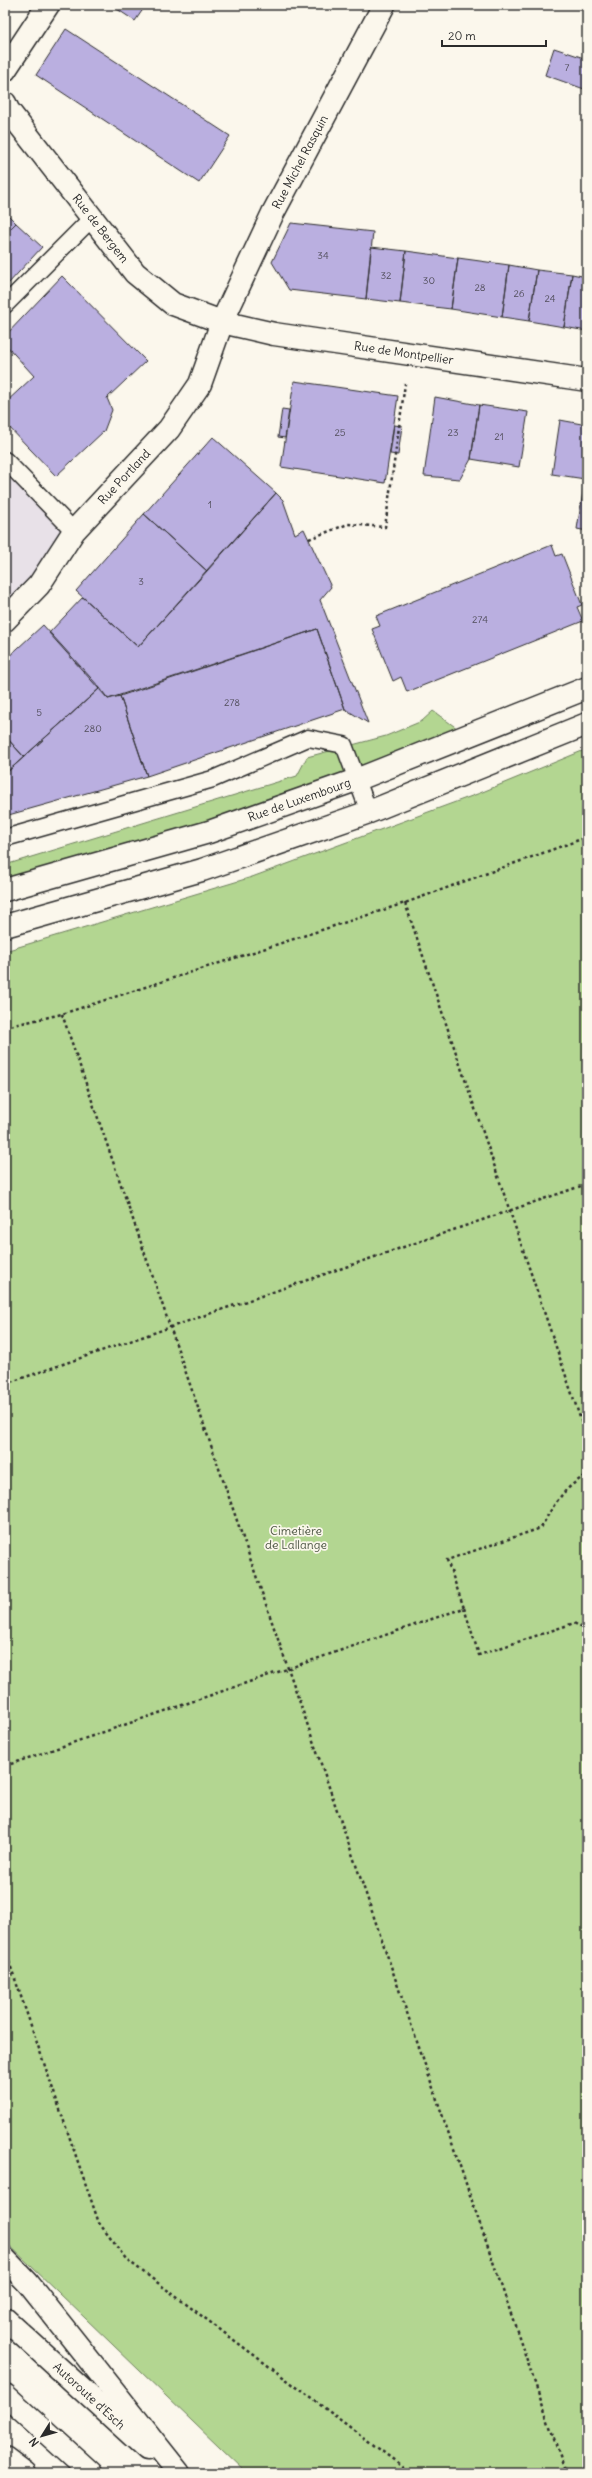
<svg xmlns="http://www.w3.org/2000/svg" width="592" height="2478" font-family="Delius,sans-serif">
<style>
.built{fill:#e8e1e8}
.green{fill:#b3d691;stroke:#6f805e}
.building{fill:#baafe0;stroke:#2b2b2b}
.lines{fill:none;stroke-linecap:round;stroke-linejoin:round}
.lane-casing{stroke:#2b2b2b;stroke-width:19}
.street-casing{stroke:#2b2b2b;stroke-width:25}
.primary-casing{stroke:#2b2b2b;stroke-width:25}
.highway-casing{stroke:#2b2b2b;stroke-width:25}
.path{stroke:#2b2b2b;stroke-width:2.5;stroke-dasharray:3 3;stroke-linecap:butt}
.lane{stroke:#fbf7ec;stroke-width:16}
.street{stroke:#fbf7ec;stroke-width:22}
.primary{stroke:#fbf7ec;stroke-width:22}
.highway{stroke:#fbf7ec;stroke-width:22}
.labels{text-anchor:middle;stroke-width:3.5;stroke-linejoin:round;paint-order:stroke}
.number-label{font-size:10px;fill:#4f4c58}
.street-label{font-size:12px;fill:#2b2b2b;stroke:#fbf7ec}
.park-label{font-size:12px;fill:#4d5644;stroke:#fbf7ec}
</style>
<rect width="100%" height="100%" fill="#fbf7ec"/>
<filter id="ink" filterUnits="userSpaceOnUse"><feTurbulence type="fractalNoise" baseFrequency=".025" numOctaves="2"/><feDisplacementMap in="SourceGraphic" scale="8" xChannelSelector="R" yChannelSelector="G"/><feConvolveMatrix kernelMatrix="1 2 1 2 8 2 1 2 1" color-interpolation-filters="sRGB"/></filter>
<g filter="url(#ink)">
<path class="built" d="M5,460L74,531L5,620Z"/>
<path class="green" d="M433,711L468,736L5,890V865L297,776L307,757L386,736L422,721Z
M587,749V2473H246L5,2241V951L252,877L480,793Z"/>
<path class="building" d="M111,5H146L135,21Z
M66,29L230,136L199,183L36,75Z
M554,48L587,59V90L545,75Z
M5,212L16,223L5,234Z
M16,223L42,247L8,284L5,281V234Z
M291,223L373,232L366,299L289,290L272,262Z
M371,247L406,251L400,303L366,299Z
M406,251L458,258L451,309L400,303Z
M458,258L509,265L502,317L451,309Z
M509,265L537,270L529,321L502,317Z
M537,270L572,274L564,327L529,321Z
M572,274L587,277V331L564,327Z
M62,276L146,361L107,398L112,410L104,431L56,476L5,423V403L34,376L5,344V336Z
M294,381L398,396L385,483L281,467Z
M435,397L479,405L471,459L460,479L424,476Z
M479,405L528,412L519,467L471,459Z
M282,409L289,410L285,438L278,437Z
M560,420L587,425V531L577,529L585,479L552,474Z
M394,425L402,426L398,455L390,454Z
M213,437L276,493L207,571L144,514Z
M276,493L283,500L295,534L304,529L331,587L320,600L368,723L345,709L317,629L108,699L49,633L83,597L138,647Z
M144,514L207,571L138,647L76,591Z
M552,545L556,556L562,554L582,605L577,607L583,621L407,692L401,677L393,681L372,629L380,626L376,616Z
M43,625L100,688L24,757L5,736V660Z
M317,629L345,709L147,776L120,696Z
M100,688L108,699L120,696L147,776L5,816V774Z
M5,736L24,757L5,774Z"/>
<g class="lines">
<defs>
<path id="lane" d="M5,305L91,219
M5,460L74,531
M5,838L213,779L308,738L344,745L369,812"/>
<g id="street">
<path d="M5,70L48,5"/>
<path id="s1" d="M5,103L8,110L135,273L173,304L222,322L274,334L587,380"/>
<path id="s2" d="M5,620L39,585L74,531L169,429L200,384L222,322L273,213L384,5"/>
</g>
<g id="primary">
<path id="s3" d="M5,890L209,832L356,780L587,688"/>
<path d="M5,926L202,870L369,812L587,724"/>
</g>
<g id="highway">
<path d="M5,2259L28,2283L179,2473"/>
<path id="s4" d="M5,2319L147,2449"/>
<path d="M5,2395L91,2473"/>
<path d="M5,2458L25,2473"/>
</g>
</defs>
<use href="#lane" class="lane-casing"/>
<use href="#street" class="street-casing"/>
<use href="#primary" class="primary-casing"/>
<use href="#highway" class="highway-casing"/>
<path class="path" d="M309,539L348,524L385,527L405,384
M405,903L587,1438
M62,1014L566,2473
M5,1027L62,1014L405,903L587,837
M5,1384L587,1184
M464,1608L479,1655L574,1623L587,1631
M5,1766L464,1608L447,1560L541,1528C553,1505 564,1487 587,1475
M5,1950L99,2223L126,2259L411,2473"/>
<use href="#lane" class="lane"/>
<use href="#street" class="street"/>
<use href="#primary" class="primary"/>
<use href="#highway" class="highway"/>
</g>
</g>
<g class="labels">
<g class="number-label">
<text x="567" y="71">7</text>
<text x="323" y="259">34</text>
<text x="386" y="279">32</text>
<text x="429" y="284">30</text>
<text x="480" y="291">28</text>
<text x="519" y="297">26</text>
<text x="550" y="302">24</text>
<text x="340" y="436">25</text>
<text x="453" y="436">23</text>
<text x="499" y="440">21</text>
<text x="210" y="508">1</text>
<text x="141" y="585">3</text>
<text x="480" y="623">274</text>
<text x="232" y="706">278</text>
<text x="39" y="716">5</text>
<text x="93" y="732">280</text>
</g>
<g class="street-label">
<text dy="4" stroke="none"><textPath href="#s2" startOffset="551">Rue Michel Rasquin</textPath></text>
<text dy="4" stroke="none"><textPath href="#s1" startOffset="158">Rue de Bergem</textPath></text>
<text dy="4" stroke="none"><textPath href="#s1" startOffset="500">Rue de Montpellier</textPath></text>
<text dy="4" stroke="none"><textPath href="#s2" startOffset="187">Rue Portland</textPath></text>
<text dy="4" stroke="none"><textPath href="#s3" startOffset="308">Rue de Luxembourg</textPath></text>
<text dy="4" stroke="none"><textPath href="#s4" startOffset="114">Autoroute d'Esch</textPath></text>
</g>
<g class="park-label">
<text x="296" y="1535">Cimetière<tspan x="296" dy="14">de Lallange</tspan></text>
</g>
</g>
<rect width="592" height="2478" fill="none" stroke="#fbf7ec" stroke-width="20"/>
<rect x="10" y="10" width="572" height="2458" fill="none" stroke="#2b2b2b" stroke-width="1.5" filter="url(#ink)"/>
<g transform="translate(42 2436) rotate(233)" stroke="#fbf7ec" stroke-width="3" paint-order="stroke">
<path d="M0-3L7 15L0 10L-7 15Z" fill="#2b2b2b"/>
<text y="-6" font-size="11" font-weight="bold" text-anchor="middle" fill="#2b2b2b">N</text>
</g>
<path d="M442 40v6h104v-6" fill="none" stroke="#2b2b2b" stroke-width="2"/>
<text x="448" y="40" font-size="12" fill="#2b2b2b" stroke="#fbf7ec" stroke-width="3" paint-order="stroke">20 m</text>
</svg>
